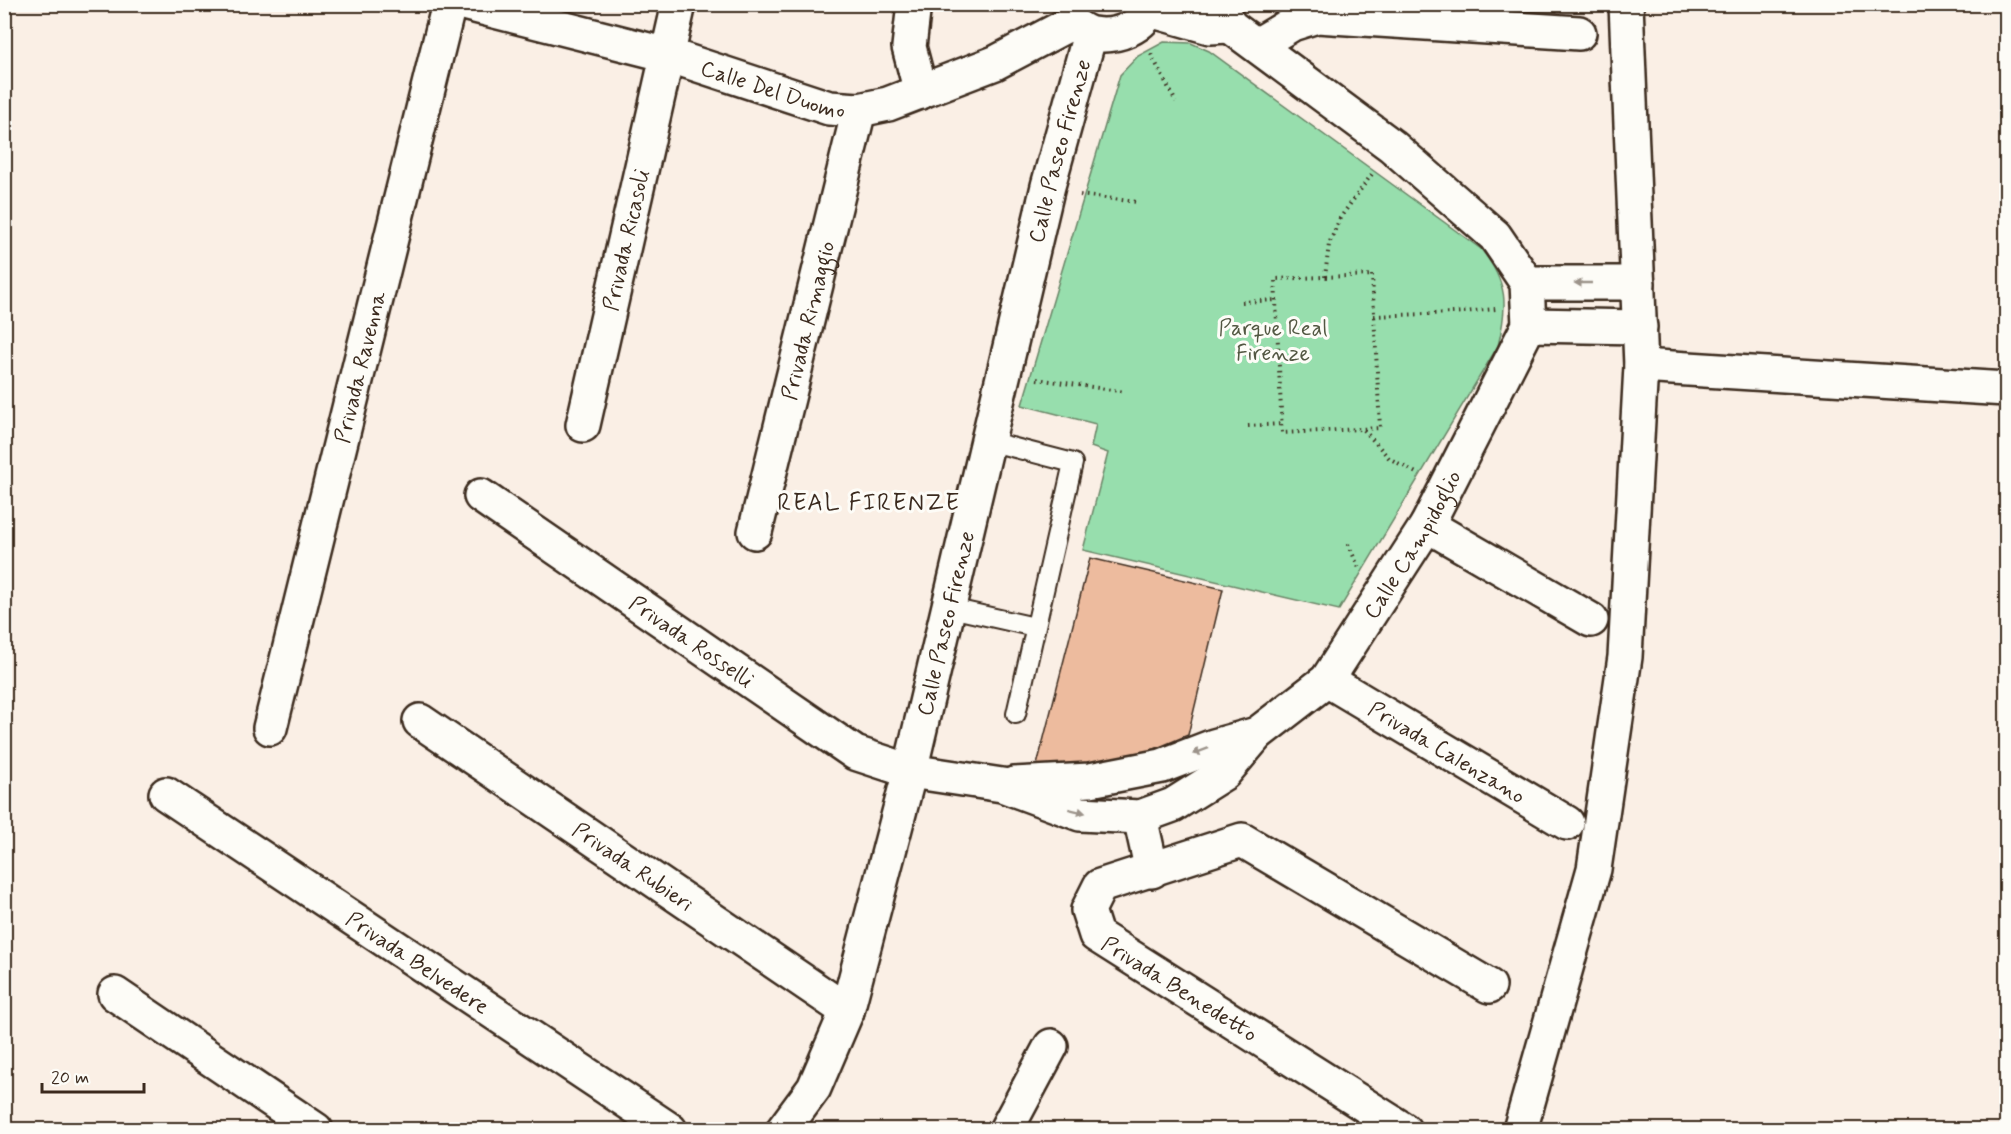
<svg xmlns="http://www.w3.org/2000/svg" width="2011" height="1134" font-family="Mynerve,sans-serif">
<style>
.green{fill:#97dead;stroke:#698466;stroke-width:1.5}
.building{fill:#edbb9e;stroke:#3b2a1e;stroke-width:1.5}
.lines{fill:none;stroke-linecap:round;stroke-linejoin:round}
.lane-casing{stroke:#3b2a1e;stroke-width:22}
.street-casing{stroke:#3b2a1e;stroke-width:38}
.secondary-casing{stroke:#3b2a1e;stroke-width:38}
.path{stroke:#3b2a1e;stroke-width:4;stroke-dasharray:1.5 4.5;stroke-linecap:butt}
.lane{stroke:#fdfcf7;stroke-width:18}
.street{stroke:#fdfcf7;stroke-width:33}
.secondary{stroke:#fdfcf7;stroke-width:33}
.oneway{fill:#9c938a}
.labels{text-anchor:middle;stroke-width:6;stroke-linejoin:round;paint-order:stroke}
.street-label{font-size:22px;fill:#3b2a1e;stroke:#fdfcf7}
.park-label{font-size:22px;fill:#525742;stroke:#fdfcf7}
.neighbourhood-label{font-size:24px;letter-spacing:1.5px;fill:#3b2a1e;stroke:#fdfcf7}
</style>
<rect width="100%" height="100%" fill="#faefe5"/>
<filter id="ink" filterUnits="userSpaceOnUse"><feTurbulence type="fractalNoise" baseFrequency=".0167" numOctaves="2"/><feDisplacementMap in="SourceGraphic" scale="12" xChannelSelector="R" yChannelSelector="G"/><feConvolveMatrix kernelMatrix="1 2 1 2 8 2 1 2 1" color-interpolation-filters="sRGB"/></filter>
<g filter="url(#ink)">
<path class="green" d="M1164,42L1191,43L1209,51L1481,249C1508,283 1508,304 1498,346L1339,610L1083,550L1108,453L1091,447L1096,424L1022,405L1120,75L1138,56Z"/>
<path class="building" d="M1090,558L1223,589L1188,735L1126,761L1070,768L1037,765Z"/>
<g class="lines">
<defs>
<path id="lane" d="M988,441L1073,463L1016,714
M946,607L1035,627"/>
<g id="street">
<path id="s1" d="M467,4L668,55L829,108L859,110L888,104L995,63L1071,23"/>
<path d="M914,4L909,47L921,92"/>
<path d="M1150,10L1210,27L1230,26"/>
<path d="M1071,23C1078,27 1085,33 1093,34C1116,38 1144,28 1152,4"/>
<path d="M1257,45L1292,24L1317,16L1579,33"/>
<path d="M1527,283H1638"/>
<path d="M1529,325L1640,327"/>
<path d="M1641,366L2006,389"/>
<path id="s2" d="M583,425L679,4"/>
<path id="s3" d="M481,496L855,753L910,771L1002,785L1080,814L1140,817L1173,805L1224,773L1257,734L1327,680L1427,525L1529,325L1527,283L1495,236L1392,146L1230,26L1218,4"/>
<path d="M1427,525L1591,620"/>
<path id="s4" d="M755,532L859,110"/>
<path id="s5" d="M1327,680L1567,823"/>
<path id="s6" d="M420,721L847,1011"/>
<path id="s7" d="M270,728L449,4"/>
<path d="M1014,784L1090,780L1162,766L1214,746L1257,734"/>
<path id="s8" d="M166,794L670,1130"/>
<path d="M1140,817L1152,871"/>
<path d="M115,994L316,1130"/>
<path id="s9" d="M783,1130L814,1088L847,1011L910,771L1048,186L1090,34"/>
<path d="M1006,1130L1051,1046"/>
<path d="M1404,1130L1096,935L1088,910L1100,886L1242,840L1489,986"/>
</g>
<path id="secondary" d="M1520,1130L1594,869L1625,657L1641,366L1626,4"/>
</defs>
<use href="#lane" class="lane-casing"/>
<use href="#street" class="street-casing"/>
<use href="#secondary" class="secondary-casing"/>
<path class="path" d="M1151,54L1176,102
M1080,195L1138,202
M1372,275L1380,428L1282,433L1275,279Z
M1325,277L1329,244L1340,218L1372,174
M1242,302L1276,300
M1374,316L1452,313L1496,309
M1245,354L1278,352
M1037,379L1126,392
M1248,426L1282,424
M1364,430L1389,458L1418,474
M1348,544L1359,568"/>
<use href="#lane" class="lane"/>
<use href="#street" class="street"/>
<use href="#secondary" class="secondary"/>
</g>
<defs><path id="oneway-solid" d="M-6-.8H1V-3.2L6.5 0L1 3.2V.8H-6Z" transform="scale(1.5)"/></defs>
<g class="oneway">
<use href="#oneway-solid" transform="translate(1583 283) rotate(180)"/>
<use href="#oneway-solid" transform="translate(1201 751) rotate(159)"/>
<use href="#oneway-solid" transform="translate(1077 811) rotate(14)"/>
</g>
</g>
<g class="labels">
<g class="street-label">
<text dy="8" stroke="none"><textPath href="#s1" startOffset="318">Calle Del Duomo</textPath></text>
<text dy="8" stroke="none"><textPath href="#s9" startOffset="1022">Calle Paseo Firenze</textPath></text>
<text dy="8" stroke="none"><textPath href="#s2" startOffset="190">Privada Ricasoli</textPath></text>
<text dy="8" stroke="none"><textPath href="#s4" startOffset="218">Privada Rimaggio</textPath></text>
<text dy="8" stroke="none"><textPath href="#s7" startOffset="372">Privada Ravenna</textPath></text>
<text dy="8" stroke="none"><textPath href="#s3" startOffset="1143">Calle Campidoglio</textPath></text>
<text dy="8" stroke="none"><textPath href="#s9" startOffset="536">Calle Paseo Firenze</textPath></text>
<text dy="8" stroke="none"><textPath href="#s3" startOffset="256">Privada Rosselli</textPath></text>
<text dy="8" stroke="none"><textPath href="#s5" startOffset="140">Privada Calenzano</textPath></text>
<text dy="8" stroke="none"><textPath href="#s6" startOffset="258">Privada Rubieri</textPath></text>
<text dy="8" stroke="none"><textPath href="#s8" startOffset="303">Privada Belvedere</textPath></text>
<text transform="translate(1180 988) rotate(32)" y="8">Privada Benedetto</text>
</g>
<g class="park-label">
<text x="1273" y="335">Parque Real<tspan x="1273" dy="25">Firenze</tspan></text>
</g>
<g class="neighbourhood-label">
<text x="869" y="510">REAL FIRENZE</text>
</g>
</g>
<rect width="2011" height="1134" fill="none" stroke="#fdfcf7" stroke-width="24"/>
<rect x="12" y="12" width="1987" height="1110" fill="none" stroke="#3b2a1e" stroke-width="2" filter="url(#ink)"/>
<path d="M42 1083v9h102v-9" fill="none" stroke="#3b2a1e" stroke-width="3"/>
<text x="51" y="1083" font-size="18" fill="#3b2a1e" stroke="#fdfcf7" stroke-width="4.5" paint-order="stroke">20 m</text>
</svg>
